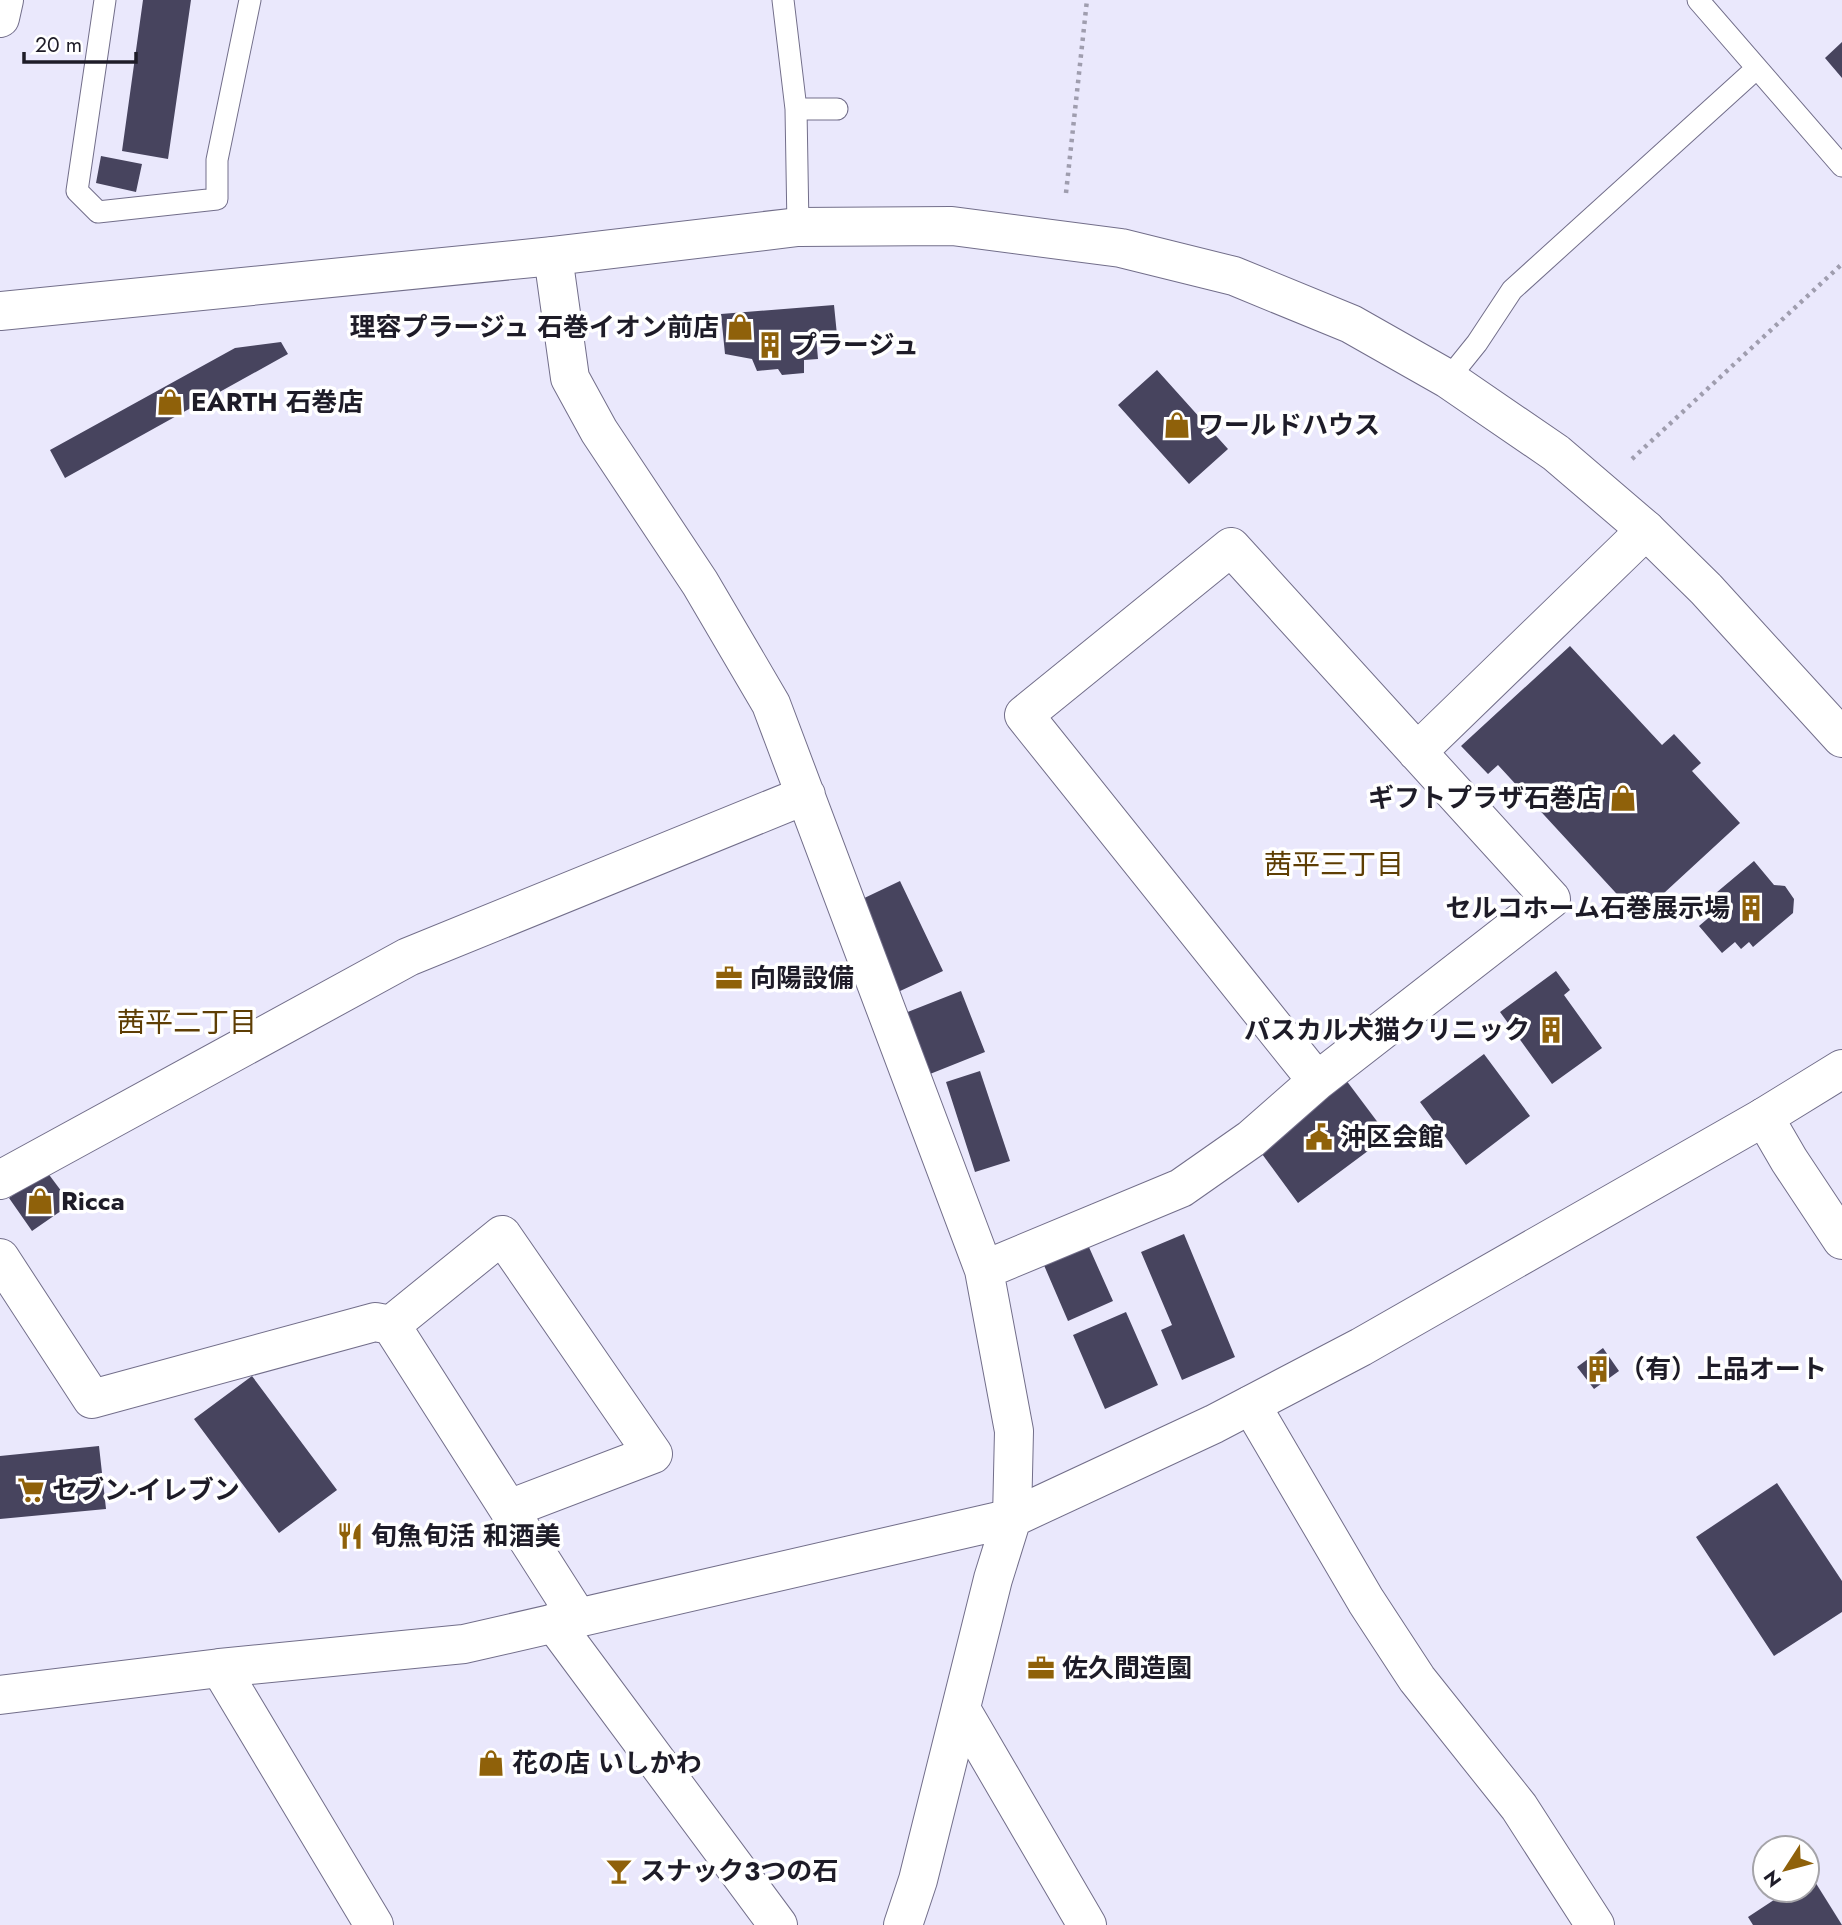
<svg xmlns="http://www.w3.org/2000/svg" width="1842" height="1925" font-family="Jost,'Noto Sans JP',sans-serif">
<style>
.building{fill:#47445e}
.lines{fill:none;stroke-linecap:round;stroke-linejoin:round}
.lane-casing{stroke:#726e8a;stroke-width:23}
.street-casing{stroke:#726e8a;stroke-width:40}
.secondary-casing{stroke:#726e8a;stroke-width:40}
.primary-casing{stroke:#726e8a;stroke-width:40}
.path{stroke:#9f9dae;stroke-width:4.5;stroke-dasharray:3.5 5;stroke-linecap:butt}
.lane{stroke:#fff;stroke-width:21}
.street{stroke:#fff;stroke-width:38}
.secondary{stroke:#fff;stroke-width:38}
.primary{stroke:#fff;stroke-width:38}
.labels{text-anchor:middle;stroke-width:7;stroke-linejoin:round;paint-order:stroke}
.poi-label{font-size:26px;font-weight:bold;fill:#1e1c28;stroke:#fff;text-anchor:start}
.neighbourhood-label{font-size:28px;fill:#5e3e04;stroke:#fff}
</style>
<rect width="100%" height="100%" fill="#eae8fc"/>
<path class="building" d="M143,0H191L168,159L122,151Z
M1842,42V78L1825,58Z
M101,156L142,164L136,192L96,183Z
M834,305L837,335L816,336L818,359L804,360V373L782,375L778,369L757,371L752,359L725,354L721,314Z
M281,342L288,354L65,478L50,450L235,348Z
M1157,370L1228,449L1189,484L1118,405Z
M1570,646L1662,745L1674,734L1701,763L1692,771L1740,823L1638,917L1498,765L1488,774L1461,746Z
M1754,861L1774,885L1785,886L1794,899L1793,913L1753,947L1749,942L1741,949L1735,942L1722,953L1699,926L1713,914L1704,903Z
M900,881L943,971L898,992L856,902Z
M1556,971L1570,990L1564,995L1602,1048L1552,1084L1500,1012Z
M961,991L985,1052L925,1076L900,1015Z
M1484,1054L1530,1116L1466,1165L1420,1102Z
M980,1071L1010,1161L975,1172L946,1082Z
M1340,1072L1388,1136L1298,1203L1251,1139Z
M47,1172L71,1204L32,1231L9,1198Z
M1184,1234L1235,1357L1182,1380L1161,1330L1172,1325L1141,1252Z
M1084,1236L1113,1301L1068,1321L1040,1256Z
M1126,1312L1158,1385L1105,1409L1073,1335Z
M1603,1348L1619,1371L1594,1389L1577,1367Z
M252,1376L337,1490L279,1533L194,1419Z
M99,1446L106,1509L0,1519V1456Z
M1777,1483L1842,1581V1612L1774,1656L1696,1537Z
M1807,1869L1842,1925H1753L1748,1917L1783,1894L1780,1890H1807Z"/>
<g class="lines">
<defs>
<path id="lane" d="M105,0L77,191L98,212L217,199V160L250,0
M783,0L796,109L798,227
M1698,0L1842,166
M796,109H837
M1448,379L1477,343L1512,290L1757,68"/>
<path id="street" d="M553,256L570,378L599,431L700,583L771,704L984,1270L1014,1431L1012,1518
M1417,752L1646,530
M1764,1117L1789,1160L1842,1240
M0,1180L408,957L806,795
M0,1258L92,1399L375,1322L391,1325L578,1618
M984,1270L1181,1188L1251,1139L1317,1081L1551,899L1231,547L1024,715L1317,1081
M391,1325L502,1235L653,1454L509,1509
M1251,1405L1366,1601L1417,1679L1519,1807L1595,1925
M554,1623L778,1925
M220,1668L374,1925
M961,1709L1087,1925"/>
<path id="secondary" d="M0,311L553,256L798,227L952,226L1121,248L1234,276L1351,324L1448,379L1556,453L1646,530L1706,589L1842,738
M0,1695L220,1668L464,1644L1012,1518L1214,1424L1361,1347L1764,1117L1842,1069
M903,1925L918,1880L993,1579L1012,1518"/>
<path id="primary" d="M0,18L4,0"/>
</defs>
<use href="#lane" class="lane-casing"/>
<use href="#street" class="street-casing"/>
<use href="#secondary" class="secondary-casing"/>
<use href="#primary" class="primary-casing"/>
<path class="path" d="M1066,193L1087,0
M1632,459L1842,264"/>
<use href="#lane" class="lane"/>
<use href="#street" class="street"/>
<use href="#secondary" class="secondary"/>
<use href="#primary" class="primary"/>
</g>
<defs>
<symbol id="shop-bare" viewBox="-9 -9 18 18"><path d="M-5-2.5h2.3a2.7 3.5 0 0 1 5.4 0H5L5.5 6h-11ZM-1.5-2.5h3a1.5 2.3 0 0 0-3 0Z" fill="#8f610a" stroke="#fff" stroke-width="2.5" paint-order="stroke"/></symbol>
<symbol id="building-bare" viewBox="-9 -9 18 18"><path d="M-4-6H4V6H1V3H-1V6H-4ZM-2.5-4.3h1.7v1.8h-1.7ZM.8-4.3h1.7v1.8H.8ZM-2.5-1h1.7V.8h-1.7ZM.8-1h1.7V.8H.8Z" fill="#8f610a" stroke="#fff" stroke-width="2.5" paint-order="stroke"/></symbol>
<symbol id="office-bare" viewBox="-9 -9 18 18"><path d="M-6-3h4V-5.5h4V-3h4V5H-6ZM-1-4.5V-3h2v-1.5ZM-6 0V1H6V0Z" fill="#8f610a" stroke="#fff" stroke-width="2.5" paint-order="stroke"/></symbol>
<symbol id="civic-bare" viewBox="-9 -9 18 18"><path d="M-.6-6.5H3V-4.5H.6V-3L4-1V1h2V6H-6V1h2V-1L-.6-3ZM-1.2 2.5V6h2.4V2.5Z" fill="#8f610a" stroke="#fff" stroke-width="2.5" paint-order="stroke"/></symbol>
<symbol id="supermarket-bare" viewBox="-9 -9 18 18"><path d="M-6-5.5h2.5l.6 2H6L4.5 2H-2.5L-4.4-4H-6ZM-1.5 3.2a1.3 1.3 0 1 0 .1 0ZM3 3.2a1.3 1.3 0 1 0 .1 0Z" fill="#8f610a" stroke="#fff" stroke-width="2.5" paint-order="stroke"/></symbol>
<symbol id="restaurant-bare" viewBox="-9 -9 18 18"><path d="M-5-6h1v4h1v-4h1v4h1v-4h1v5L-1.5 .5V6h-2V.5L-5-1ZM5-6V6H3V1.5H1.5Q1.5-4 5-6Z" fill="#8f610a" stroke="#fff" stroke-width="2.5" paint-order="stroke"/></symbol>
<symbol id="bar-bare" viewBox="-9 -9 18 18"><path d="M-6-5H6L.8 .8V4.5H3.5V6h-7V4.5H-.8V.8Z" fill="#8f610a" stroke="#fff" stroke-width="2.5" paint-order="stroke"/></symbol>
</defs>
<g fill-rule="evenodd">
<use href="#shop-bare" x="721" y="308" width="38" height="38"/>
<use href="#building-bare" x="751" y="326" width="38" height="38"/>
<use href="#shop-bare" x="151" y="383" width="38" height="38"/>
<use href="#shop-bare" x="1158" y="406" width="38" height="38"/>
<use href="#shop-bare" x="1604" y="779" width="38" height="38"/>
<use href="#building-bare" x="1732" y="889" width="38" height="38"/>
<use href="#office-bare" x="710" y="959" width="38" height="38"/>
<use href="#building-bare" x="1532" y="1011" width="38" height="38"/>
<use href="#civic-bare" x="1300" y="1118" width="38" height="38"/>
<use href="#shop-bare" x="21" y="1182" width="38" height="38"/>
<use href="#building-bare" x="1579" y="1350" width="38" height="38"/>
<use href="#supermarket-bare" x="12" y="1471" width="38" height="38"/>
<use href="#restaurant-bare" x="331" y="1517" width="38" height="38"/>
<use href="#office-bare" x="1022" y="1649" width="38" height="38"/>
<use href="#shop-bare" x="472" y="1744" width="38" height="38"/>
<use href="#bar-bare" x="600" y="1852" width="38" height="38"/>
</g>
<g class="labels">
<g class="poi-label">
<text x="719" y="336" text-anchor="end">理容プラージュ 石巻イオン前店</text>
<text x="791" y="354">プラージュ</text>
<text x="191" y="411">EARTH 石巻店</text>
<text x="1198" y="434">ワールドハウス</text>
<text x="1602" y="807" text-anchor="end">ギフトプラザ石巻店</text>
<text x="1730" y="917" text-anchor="end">セルコホーム石巻展示場</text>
<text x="750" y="987">向陽設備</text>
<text x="1530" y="1039" text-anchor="end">パスカル犬猫クリニック</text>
<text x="1340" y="1146">沖区会館</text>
<text x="61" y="1210">Ricca</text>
<text x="1619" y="1378">（有）上品オート</text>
<text x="52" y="1499">セブン-イレブン</text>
<text x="371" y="1545">旬魚旬活 和酒美</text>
<text x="1062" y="1677">佐久間造園</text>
<text x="512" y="1772">花の店 いしかわ</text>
<text x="640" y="1880">スナック3つの石</text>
</g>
<g class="neighbourhood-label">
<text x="1334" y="874">茜平三丁目</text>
<text x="187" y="1032">茜平二丁目</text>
</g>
</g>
<g transform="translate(1786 1869) rotate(234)"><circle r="33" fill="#ffffff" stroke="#a5a4a9" stroke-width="2"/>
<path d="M0-5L12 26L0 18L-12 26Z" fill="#8f610a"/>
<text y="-10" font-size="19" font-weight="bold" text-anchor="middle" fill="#1e1c28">N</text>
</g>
<path d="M24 52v10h112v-10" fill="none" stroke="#1e1c28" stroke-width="3.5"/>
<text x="35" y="52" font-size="21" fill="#1e1c28" stroke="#ffffff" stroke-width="5" paint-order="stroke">20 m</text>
</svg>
